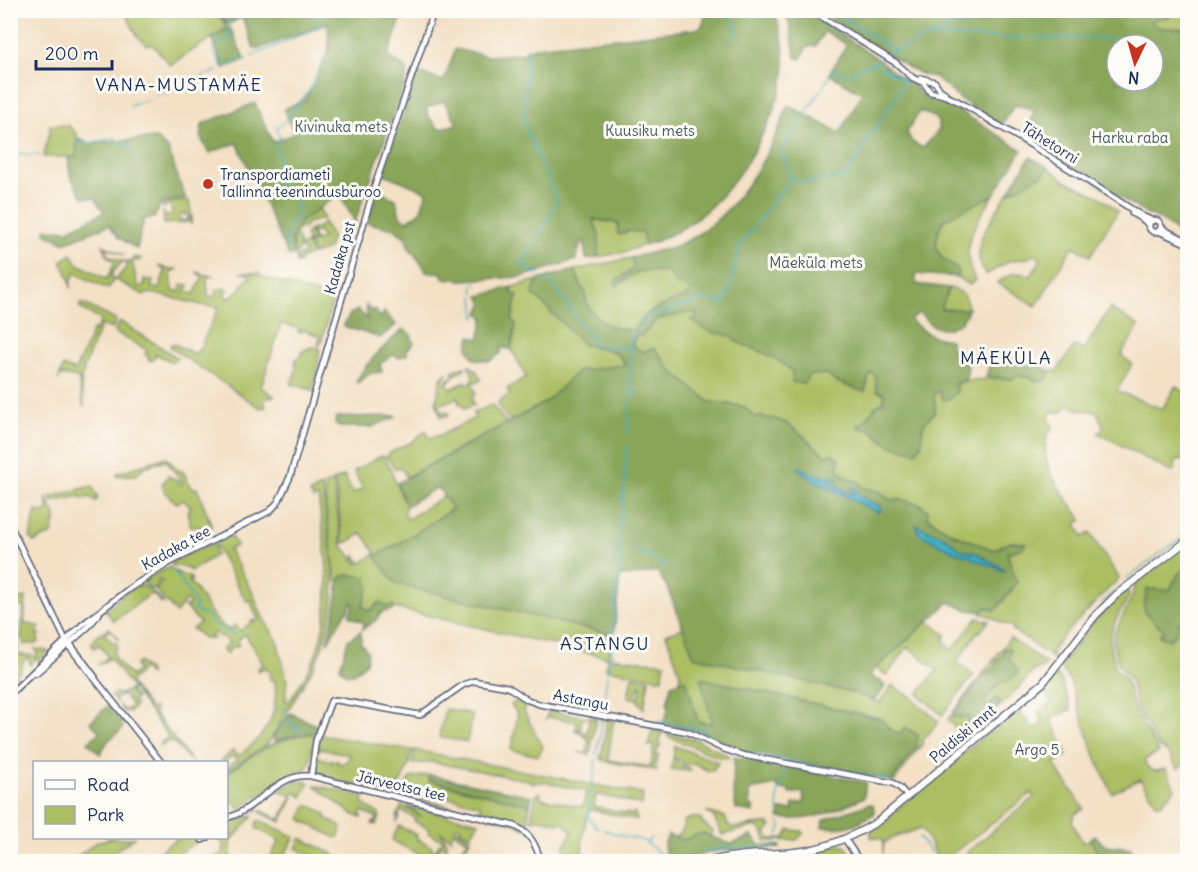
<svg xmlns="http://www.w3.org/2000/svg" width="1198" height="872" font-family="Delius,sans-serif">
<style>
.green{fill:#abbe62;stroke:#637660;stroke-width:1.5}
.forest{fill:#88a558;stroke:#526a5b;stroke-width:1.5;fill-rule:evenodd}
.water{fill:#40acbf;stroke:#2e6e8e;stroke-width:1.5}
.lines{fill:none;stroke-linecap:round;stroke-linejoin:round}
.stream{stroke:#40acbf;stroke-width:1.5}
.secondary-casing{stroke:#676d82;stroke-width:8}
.primary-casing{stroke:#676d82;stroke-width:9}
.secondary{stroke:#fff;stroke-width:4.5}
.primary{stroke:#fff;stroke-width:6}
.poi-dot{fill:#c8321e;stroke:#fdfcf7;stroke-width:2}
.labels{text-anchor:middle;stroke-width:6;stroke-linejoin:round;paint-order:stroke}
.park-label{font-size:15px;fill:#465a5f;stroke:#fdfcf7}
.street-label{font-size:15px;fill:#1b2f5e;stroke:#fdfcf7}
.poi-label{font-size:15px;fill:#1b2f5e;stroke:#fdfcf7;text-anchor:start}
.quarter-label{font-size:18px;letter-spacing:1.5px;fill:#1b2f5e;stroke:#fdfcf7}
</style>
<rect width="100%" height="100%" fill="#fdfcf7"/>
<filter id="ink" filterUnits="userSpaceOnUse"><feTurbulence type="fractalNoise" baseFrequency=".0167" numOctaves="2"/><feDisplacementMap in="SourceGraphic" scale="12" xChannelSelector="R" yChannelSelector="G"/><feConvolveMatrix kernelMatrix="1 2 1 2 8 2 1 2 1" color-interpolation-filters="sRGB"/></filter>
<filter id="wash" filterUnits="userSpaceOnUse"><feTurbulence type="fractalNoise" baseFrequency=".008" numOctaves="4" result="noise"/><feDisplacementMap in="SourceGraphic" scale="24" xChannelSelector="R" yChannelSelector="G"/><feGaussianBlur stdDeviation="1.35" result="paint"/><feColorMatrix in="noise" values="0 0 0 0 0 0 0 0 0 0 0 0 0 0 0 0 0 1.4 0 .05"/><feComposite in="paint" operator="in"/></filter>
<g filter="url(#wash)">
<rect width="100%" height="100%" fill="#f3e0c5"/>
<path class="green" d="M124,11H217L227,28L170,65L152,44L147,45L138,37Z
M1169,11H1187V29L1161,28L1151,24L1152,20L1170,17Z
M50,125H68L77,134L76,157H43L50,131Z
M1048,167L1064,180L1100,197L1118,211L1090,256L1073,246L1036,306L997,283C1011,274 1015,270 1031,276L1041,259L1033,254L1029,258L1009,261L986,275C970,252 983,232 997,211C1000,205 1004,196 1010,192C1023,182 1040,181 1048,167Z
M993,196C975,225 958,246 975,280L970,285L957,277L958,270L942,258L936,247C937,238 938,227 945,220C957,209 978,203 993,196Z
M189,201L192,217H187V213L180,215L181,222L192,218L191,225L190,222L164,224L163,211L165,216L172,215L171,205L164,206V209L161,203Z
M319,208L324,218L307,223L304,229L302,228L295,231L300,246L306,244V241L307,243L306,245H308L312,254L297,261L301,262L296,263V256L304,254V251L300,248L294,255C290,227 298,224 319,208Z
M592,219L619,224L618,234H620L627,231L643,232L644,245L621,253L598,257L599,235Z
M323,221L332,236L328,249L313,254L309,244L314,241V238L316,241L322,238L318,231L312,233L313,236L311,234L313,241L308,243L305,234L310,230L312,233L311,229L323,225Z
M103,245L125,255L106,248L107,255L122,261H129L122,262L111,275L116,280L127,266L126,264L131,262L134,257L141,258L139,261H132L138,287L145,285L144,279L153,281L151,287L159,289L165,271L159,266L168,269H178L171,272L173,291H181V285H189L186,291L194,294L203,277L197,273V272L211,276L214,275L213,276L207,277L208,297L216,296V290L225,288L228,290L224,294L229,299L243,286L241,284L244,285L246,280L251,277L248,274L240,273H260V276L333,299L321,344L318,345L320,336L303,330L302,332L299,333L298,331L301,329L281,324L261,387L274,396L264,399L266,407L260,408L170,347L171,344H174L195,354L200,348L219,307L206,306L151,293L144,295L114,279L108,289L75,273L71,281V288L69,278L61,261L72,254L78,264L107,279L115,262L107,256Z
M631,258L634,268L615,281L639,271L668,272L677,284L692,289L688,295L649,312L633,330C609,330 586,317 585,291L582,288L575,270Z
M537,280L534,294L583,344C600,350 618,346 625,365L578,371L546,402L510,421L499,407L498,402L510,394L507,389L526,377L511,349L516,325L512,320L515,303L518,295L512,294V287Z
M949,288C962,290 967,296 968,309H940Z
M80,304H84L116,320L112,329L101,325L83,370L84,371L80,380L82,381L81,386L84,407L78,378L61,375L58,381L63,366L75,371L93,330L95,331L101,320L80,308Z
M1110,308L1139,326L1121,355L1132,364L1117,391L1162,409L1176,386L1187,394V471L1185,476L1184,460H1176L1175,470L1171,472L1098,433L1104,429L1097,412L1080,410L1068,405L1062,412H1050L1049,422L1053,426C1029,459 1066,496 1082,520L1076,524L1083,537L1090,533L1119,578L1063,636L1054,648L1052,658L1031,643L1028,638L1025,639L1013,630L1012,626C1002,626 994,615 982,614V612L988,607L995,611L1017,583L1007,553L1022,548L1002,545L994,550L988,548L943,529L927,517L923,505L899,499L890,500L879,491L863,488L845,477L838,469L833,454L825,455C800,436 791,416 755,417L742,406L710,402L675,374L654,349L643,352L633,346C633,332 639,338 646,332C650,329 653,323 657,319C670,317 682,313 695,312L697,317L733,337L735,341L762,351L780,361L792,371L808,375L827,374L835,381L865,391L870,373L875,375L885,394L883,402C869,408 873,417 858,426L861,429H869L889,445H921L923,425L935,412L934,393C960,379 984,377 1013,379L1017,376L1030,377C1036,384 1048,380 1050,371H1057L1074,346L1084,350Z
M121,322L178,358L172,362L156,354L152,361L148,359L149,357L145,355L147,350L114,332L119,323Z
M310,347L320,348L317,373L312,390L291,384L297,367L295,366L296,359L302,355L301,352Z
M469,365L476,370L481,380L472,383L476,394L472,396L473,401L471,402L475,405L464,409L463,404H459L458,397L439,405L442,413L447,411L449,415L441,417L436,402L441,378L446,373L447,375L442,379L445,381L454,376L452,371L464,367L465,369L453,376L447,384L452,389L465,381L467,384L471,382L473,376L469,366H467Z
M492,405L507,423L406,477L401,467L395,469L387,456L389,453L412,442L426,430L429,438L441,435L475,418L473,413Z
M381,456L385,457L406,506L404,512L408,519L444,496L453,509L400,543L376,556L396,584L614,635L608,657L665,663L662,679L606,669L607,657L394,608L378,603L370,611L362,607L365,601L351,575L343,576L339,581L336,580L326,508L325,485L333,481L342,545L357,564L358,563L353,557L356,555L361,563L376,553L362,533L348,542L343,543L335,480L344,476L353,493L363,489L354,471Z
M166,457L179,471H183L191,488H197L212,526L208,532H205L202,528L191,526L187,512L191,507L183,500L177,503L165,493L162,484L168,476L177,480L180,484L183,483L166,460L144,467L136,475L117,476V473Z
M92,486L98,498L95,502L90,497L82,499L80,496L52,502L50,497Z
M322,486L332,559L334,583L332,609L325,639L314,667L267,745L227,771V767L237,760L233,756L224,762L221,761L233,750L239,756C268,732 278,718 275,680H270L269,671L265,667L259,671L258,668L263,664L246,635H244L237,641L239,644L237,647L235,646L229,650L227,655L222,650L229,643L223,636L219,637L214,632L212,636L214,639L204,638L192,629L200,623L184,606L187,607L190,603L186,600L176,613L156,590L162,581L158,580V585L154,589L148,587L144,583L149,579L143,582L144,580L169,567L182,575L189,576L192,580L189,581C203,596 213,624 230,630L235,625L241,631L253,620L254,622L258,620L250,600L246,601L214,543L230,535L237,545L229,550L252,591L263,618L277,640L287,680L285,695L287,696L285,700L289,702C298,687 310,671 316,654C335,602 326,550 318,497L313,499L310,493Z
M46,497L56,517L52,534L34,542L30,538L36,511H39L41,513L49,511Z
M210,543L214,547L216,555L191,571L184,567L171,565L172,562Z
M1187,543V567C1170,580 1164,604 1156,624L1163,629L1164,633H1160V637L1170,640L1178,622L1182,625L1187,623V762L1177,769L1168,753L1159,747L1137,708L1130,679L1118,664L1113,642L1115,632L1132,597L1135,585Z
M137,585H140L137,587L141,585L153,592L164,603H161L152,593L114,621L107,613L108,611L105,610L130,589L133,591L131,588Z
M1128,591L1129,596C1122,609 1111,625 1110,640C1109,650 1116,659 1114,668C1133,681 1126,692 1135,710C1142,724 1151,738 1159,752L1145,760V763L1149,769L1156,771L1166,769L1175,789L1161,804H1157L1140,779L1112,793L1095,756L1069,679L1062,670V664L1095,620L1124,592Z
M13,597L23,599L26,597L24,623L40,627L37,632L40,634H37L39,641L36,644H23L24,640L21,639L24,607L11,605V602H14Z
M977,618L989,621L980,632L978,631L957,662L974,675L942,715L918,694L937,670L908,647L887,675L876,668L928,621L946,635L943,638L951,651Z
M109,628L119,638L117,640L118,638L110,630L105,634L113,643H117V648L113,652L116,656L114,658L131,676L138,670L135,666L139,662L149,671V675L143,669L129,682L150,709L155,708L154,713L192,762L171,740L160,747L159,745L168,736L133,689L130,691L136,698L133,701L136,705L133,706L134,708L129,712L128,710L124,712L119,705L125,711L132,705L124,695L115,699L117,703L111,696L116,692L119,695L132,688L110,658L98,665L108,657L99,644L94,648L91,644L97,635Z
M683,628L694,656L850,692L881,703V700L892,685L910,696L939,722L922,741L923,743L894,782L729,749L891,780L893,779L917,746L888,728L882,719L701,678L713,724L698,722L686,680L679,682L681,676L666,634Z
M1010,638L1048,665L1034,671L1006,701L962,737L948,719Z
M11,648H19L17,650V654L37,656V651L35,649L48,651L40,662L36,658L30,665L29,658L24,660L20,672H17V677L22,678L11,687L12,657L11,656Z
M1056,674L1061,679L1071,709L1051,719L1066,750L1067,756L1054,764L1084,809L1075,814L1072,822L1083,843L1090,839L1102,861H970L967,852L1034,797L1031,793L943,861H939L922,828L892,838L884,843L883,854V839L871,837V831L996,726L998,728L1016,708L1034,729L1043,722L1038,712L1052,703L1042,688Z
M632,676L649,679L644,709L638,701L641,689L640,685L636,693L637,699L628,697Z
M518,700L526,705L524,712L543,747L538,756L511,750L518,715L511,705Z
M445,709L473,714L467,742L439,737Z
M548,711L586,717L581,721V730L577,728L578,731L587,733L589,721L588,718L596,719L590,755L578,752L586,754L589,742H587L588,737L583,736V733L575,731L577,722L548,717L546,719Z
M589,715L615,721L613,724L608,760L650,767L653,756V745L648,746L652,730L663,732L661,735L659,744L661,745L658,747L657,755L659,756L657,758L655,768L657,770L604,761L600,758L603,757L601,756L606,730V721Z
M667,733L697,740L730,756L729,758L719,757L668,737Z
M312,734L315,736L310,763L305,770L290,775L239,809L236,804L227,798L226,774C252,755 279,735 312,734Z
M321,735L412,750L409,765L398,787L383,783L378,789L382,792L318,776L317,756L325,760L326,758V760L331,761V759L332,761H338V763L342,764L348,760L350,755L320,748L317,754Z
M675,746L718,762V763L714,769L708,771L696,764H684L675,758L678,764L689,768L691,771L671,769Z
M414,750L643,794L642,805L596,794L594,807L631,814L635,813L637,820L588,809L582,843L583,861L565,850L564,847L572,831L563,823L559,822L558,823L541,819L531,820L536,795L540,792L541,798L583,807L586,791L544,782L532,783V781L432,762L413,764Z
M429,775V781L530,805L526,828L524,829L512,822L403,797L404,793L405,795L475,813L481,808V805L405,787L410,778Z
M304,781L309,783L302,797L294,791L293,798L281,822L260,812V810L280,820L292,796L279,790L256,806L258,809L256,811L252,808C266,796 285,782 304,781Z
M314,785L364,796L363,804L379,814L380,817L376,825L372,824L373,822L375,823L377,818L362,811L360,815L362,816L361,818L352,814Z
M309,805L326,814L325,817L342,827L339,836L336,838L303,821L301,818L306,806Z
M402,805L422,817L408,806L479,822L471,835L460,830L461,827L457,826L455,829L471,838L466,846L463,845L466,844L468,840L453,832L451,836L452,839L441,832C444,838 449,843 446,850L445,847L441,845L433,860L435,861H433L431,859L439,844L441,845L443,840L428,833L429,829L414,821L415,818L401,811L398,815L400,816L397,821V816Z
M706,812L725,817L728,825L732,828L760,824H769L771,827L766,834L770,839L785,838L789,830L802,831L803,834L796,840L765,841L761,830L755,826L722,835L713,816Z
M253,816L232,840L231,826V861L207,862L224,852L223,849L225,848L219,838H226L227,824L239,817Z
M692,818H700L703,823L713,831L711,836L703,833L683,840L675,837L682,832L685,820Z
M257,821H262L295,837L281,861L269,860L279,840L256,828Z
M399,826L417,835L416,838L433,848L430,857L427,858L394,842L392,839Z
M110,838H134L100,861L69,862L97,842Z
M178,838H201L169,861L161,850Z
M301,838L335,855L333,861H319L296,848Z
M839,844L845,846L857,861L715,862L762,856L763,858L785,856Z"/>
<path class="forest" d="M219,11H404L388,56L407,69L406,80L355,222L339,194L302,221L292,239L294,255L289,257L237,143L209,153L201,138L202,124L255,103L273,142L294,134L284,109L305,100L329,49L328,23L260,48H254L242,17L227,25Z
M717,11H773C783,31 787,59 783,82C781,93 775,105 771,116C747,172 706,228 644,245L643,232L627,231L620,235L617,230L619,223L593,219L599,235L598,257L586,259L584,241L581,242L576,260L521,277L461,280L444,278L440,272L428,273L408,246L406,238L394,229L367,223L377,191L396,199L400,216L407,221L420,212L427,192L382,173L418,73L444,81L455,49L488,56L525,53L527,49L536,47L696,29L701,27L706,15L714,14ZM444,101L457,124L439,129L429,117L426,108Z
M783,11H803L819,20L874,56L899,76L914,84L920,94L930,99L937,97L1022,150L993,196L964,209L944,220L938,231L936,247L942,258L958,270L957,277L916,274V284L949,288L941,309H968C964,324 949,333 933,326C927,323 924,316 919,313L910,319C923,332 932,338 950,340L951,347L968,366L966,380L955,383L957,392L950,399L943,400L939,391L934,393L935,412L923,425L921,445L916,452L889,445L869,429H861L858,426C872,418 869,408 883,402L885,394L877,391L875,375L870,373L864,392L835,381L826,374L809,375L803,384L792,382V371C774,356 756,349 734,341L733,337C727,333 726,335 719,334C709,333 698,326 691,320L697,317L695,312C681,313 670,317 657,319L642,336L637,335L633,342V346L643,352L654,348L675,374L710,402L743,406L755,417C791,416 800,436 825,455L833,454L840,459L838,469L845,477L858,482L863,488L879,491L890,500C902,499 919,502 928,511L927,517L953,534L994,550L1011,542L1026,543L1022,548L1007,553L1017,583L995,611L988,607L982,612L967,610L949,602L870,674L875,680H879L885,686L879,696L873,700L850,692L694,656L667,587L657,571L639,575L620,576L614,635L396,584L375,556L400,543L452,509L438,487L406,506L397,483L546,402L578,371L625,365C618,346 600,350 583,344L533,294L537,280L575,270L582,288L585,291C585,316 610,330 633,330L649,312L688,295L691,289L676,284L668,272L639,271L616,286L615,282L634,268L631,258C645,254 661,251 675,246C731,225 769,158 788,105L840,133L862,93L829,74L847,45L825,31L816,46L807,47L801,59L796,58L789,21ZM920,111L934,117L939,123V130L923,148L912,142L907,132ZM800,467L817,476H837L827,480L850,494L854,495L851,488L854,487C860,496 864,503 876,504V512L823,484L813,480L798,469ZM920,527L945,537L961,550L976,553L1004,569V571L974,559L972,557L953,551L919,532Z
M818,11H1169L1170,17L1152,20L1151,23L1161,28L1187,29V240C1177,233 1160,216 1148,215L1025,138L1034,112L1032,109L1015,105L1002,124H1000L961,100L935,77L923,75L908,67ZM1117,45H1153V81H1117Z
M230,27L245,60L224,68L212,38Z
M77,138L89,143L155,138L168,149L186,199L162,202L154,218L144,219L137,249L118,237L109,225L65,243L45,233V229H63L66,231L104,212L95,198L83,197L70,176L68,157H76Z
M1030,157L1048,167L1043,175L1008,193Z
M512,287V294L518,295L515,303L512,320L516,324L511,349L501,348V353L490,361L474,359L468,348L470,336L479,339L484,318L479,313L483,304L479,296Z
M366,305L371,311L375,309L380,318L384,312L396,325L380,338L343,326L350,314L358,310L367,319Z
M403,329L411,335L414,343L407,350V355L399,358L393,355L380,364L382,372L372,373L357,383L356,382C367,360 386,346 403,329Z
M1005,355L1026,358L1050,371L1045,381C1038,381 1035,382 1030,377L1017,376L1013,379L986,377L991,358Z
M395,416L396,417L372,427H339L335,423L336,417Z
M1187,567V623L1182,625L1178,622V630L1170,640L1160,636V633H1164L1163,629L1145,613L1144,606L1147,589L1170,590L1178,574Z
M351,575L366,577L369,588L362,607L370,611L380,602L386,606L393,605L394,607L392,610L382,612L375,621L363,629L364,623L350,616V612L354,605L352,603L327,643L335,610L339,581L343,576Z
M361,631V643L368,652L366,663L353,674C347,675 344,673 340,668L341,664L348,640Z
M1010,648L1011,652L1009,659L1019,672L1009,682L1003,681L990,693L984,704L987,708L996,698L1000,701L998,707L976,725L968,723V717L953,718L954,713L985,674L995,668L996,661L1004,655V649Z
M700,678L882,719L888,728L899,734L905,727L918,735L917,746L893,779L891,780L734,750L713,740L705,733L663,724L669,707L667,704L671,684L686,679L698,721L713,724Z
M110,704L112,708L111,714L115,713L123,720L122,729L108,741L100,754L88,742L100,732L90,722Z
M290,713L318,726L316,732L296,735L274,741L273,737Z
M734,757L866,782L864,797C838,810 809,823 779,818V810H792L793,804L804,803L803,792L789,794V790L778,789L777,785L750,790V806L754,807L753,812L736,809L733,788Z
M429,775L532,796L530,805L429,780Z
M869,804L873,805L875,813C856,825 845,830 822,827L823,821L829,818Z
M702,833L731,844L752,836L759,845L780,846V848C757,849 735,848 713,852C697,855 682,862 666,861L664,845L668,835L682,840Z
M1095,835L1104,845L1132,848L1128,861H1102L1090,839Z"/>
<path class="water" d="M800,467L817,476H837L838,479L831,478L828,481L850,494H854L851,488L854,487C864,501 866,499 880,506L881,511L876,512L823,484L813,480L798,469Z
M916,525L945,537L961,550L976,553L1004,569V571L973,559L972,557L953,551L919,534Z"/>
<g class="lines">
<path class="stream" d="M317,10L319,24
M729,10C734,21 739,27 735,39
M833,10L895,51
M229,25L230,20L250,10
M930,37L1025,38
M1029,38H1114
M527,51V49
M527,52L524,124L557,201L522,266L533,271L534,274L541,272
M257,54L319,27
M887,54L942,31L991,15L995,10
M252,56L255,55
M877,61L883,59
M224,67L246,59
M222,68H223L213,49L220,43L230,40L229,28
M209,74L217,71
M202,77L205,75
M192,81L198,78
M188,83L190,82
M155,96L186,84
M130,106L148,99
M76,141L86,144L114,138L133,150
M10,158L22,153L26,155H40
M792,177L796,183L846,176L905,81L879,66
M289,248C283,239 290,221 298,215L297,205L286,187H282L276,181L280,168L278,166L279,156L275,149L280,137L276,128L285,122L305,95L309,91L327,55
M543,279L553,284L594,343L601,346L630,348
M474,292L473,286L477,282
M474,296L476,318
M630,397L631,394L636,393L635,389L629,383L630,373L632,370L629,366C634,357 630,351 631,341C632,333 646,319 652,314H663L678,306L689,305L698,300H713L723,303L730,290L739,246L792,177L781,151L834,70L847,75L874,62L876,66
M629,405V400
M629,407V410
M628,432L629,413
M619,533L625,480L627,446
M632,547L638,550
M638,551L667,566
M173,570C179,579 194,598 196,606L193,610L209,617L215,625L233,635L236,634
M1126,579L1184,536
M1102,603L1120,587
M276,707L278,708
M282,708L287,709L285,716
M603,713L607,700L605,689L610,658L612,655L611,644L619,569V537
M621,714L644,719
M289,719L295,729L303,728
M658,721L705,730L722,745L734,750L891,780
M596,755C598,744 603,731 601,721
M593,782L596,759
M592,785L589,819L598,828
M779,814C778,808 777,800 778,794C781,785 787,776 784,766
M604,830L626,837
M778,835L781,827L780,823
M919,837L932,854
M628,838C642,837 649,845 659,853L661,862
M647,843L651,837
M703,852L728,847L735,849L776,847L777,844
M859,852L864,862
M934,856L939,862
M687,862L702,858
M944,862L947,859"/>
</g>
</g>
<g filter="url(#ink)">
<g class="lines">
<defs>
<path id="secondary" d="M811,10L896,63
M895,62L913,78L924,83L930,92C953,95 976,112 996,124C1046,153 1094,185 1142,216L1153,221
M921,78L935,82L940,90L945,93
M1132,213L1145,221L1149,226
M1149 226a6 6 0 1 1 12 0a6 6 0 1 1-12 0Z
M1161,226C1167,234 1179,235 1188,242
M1158,231L1188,244
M10,525L68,645L161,762
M71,645L95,677
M36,673L88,627L99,614
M10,694L82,625L130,588L169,563L270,511L278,502L290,477L374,188L434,10
M311,776L316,740L331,701L336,700L420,715L463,685L474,681L508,687L528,700L539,704L688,732L721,748L742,755L893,783L900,788L908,797
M226,818C257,811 276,772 311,776L515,826C531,834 536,845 541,862
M845,839L860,862
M202,840L207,838"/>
<path id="primary" d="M708,862C736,853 766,855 795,852C824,849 852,837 877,822L1043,683L1095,616L1116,595L1188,540"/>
</defs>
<use href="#secondary" class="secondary-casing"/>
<use href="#primary" class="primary-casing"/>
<use href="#secondary" class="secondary"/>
<use href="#primary" class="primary"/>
</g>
</g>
<circle class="poi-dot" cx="208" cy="184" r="6"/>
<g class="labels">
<g class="park-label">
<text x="341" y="132">Kivinuka mets</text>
<text x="650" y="136">Kuusiku mets</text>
<text x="1130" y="143">Harku raba</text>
<text x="816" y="268">Mäeküla mets</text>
<text x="1037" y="755">Argo 5</text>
</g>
<g class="street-label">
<text transform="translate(1050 143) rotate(32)" y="5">Tähetorni</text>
<text transform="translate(340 258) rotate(-74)" y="5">Kadaka pst</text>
<text transform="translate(176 548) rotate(-29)" y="5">Kadaka tee</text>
<text transform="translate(581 700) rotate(11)" y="5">Astangu</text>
<text transform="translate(963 734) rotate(-40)" y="5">Paldiski mnt</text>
<text transform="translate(401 786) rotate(13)" y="5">Järveotsa tee</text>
</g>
<g class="poi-label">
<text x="220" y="180">Transpordiameti<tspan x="220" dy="17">Tallinna teenindusbüroo</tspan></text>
</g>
<g class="quarter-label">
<text x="179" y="91">VANA-MUSTAMÄE</text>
<text x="1006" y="364">MÄEKÜLA</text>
<text x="605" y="650">ASTANGU</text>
</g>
</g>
<rect width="1198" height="872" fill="none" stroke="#fdfcf7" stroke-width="36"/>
<rect x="33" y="761" width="195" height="78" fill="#fdfcf7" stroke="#a3aaba" stroke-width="1.5"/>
<rect x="45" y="780" width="30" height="9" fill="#ffffff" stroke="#a3aaba" stroke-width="1.5"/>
<text x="87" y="791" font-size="18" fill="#1b2f5e">Road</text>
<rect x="45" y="806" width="30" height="18" fill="#abbe62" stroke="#a3aaba" stroke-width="1.5"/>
<text x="87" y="821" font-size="18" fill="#1b2f5e">Park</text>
<g transform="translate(1135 63) rotate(185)"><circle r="28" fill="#fdfcf7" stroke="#a3aaba" stroke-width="1.5"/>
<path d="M0-4.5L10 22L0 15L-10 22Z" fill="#c8321e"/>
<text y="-9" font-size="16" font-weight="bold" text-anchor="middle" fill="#1b2f5e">N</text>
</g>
<path d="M36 60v9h76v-9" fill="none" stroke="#1b2f5e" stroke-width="3"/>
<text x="45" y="60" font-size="18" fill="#1b2f5e" stroke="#fdfcf7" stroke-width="4.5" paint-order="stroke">200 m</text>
</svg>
